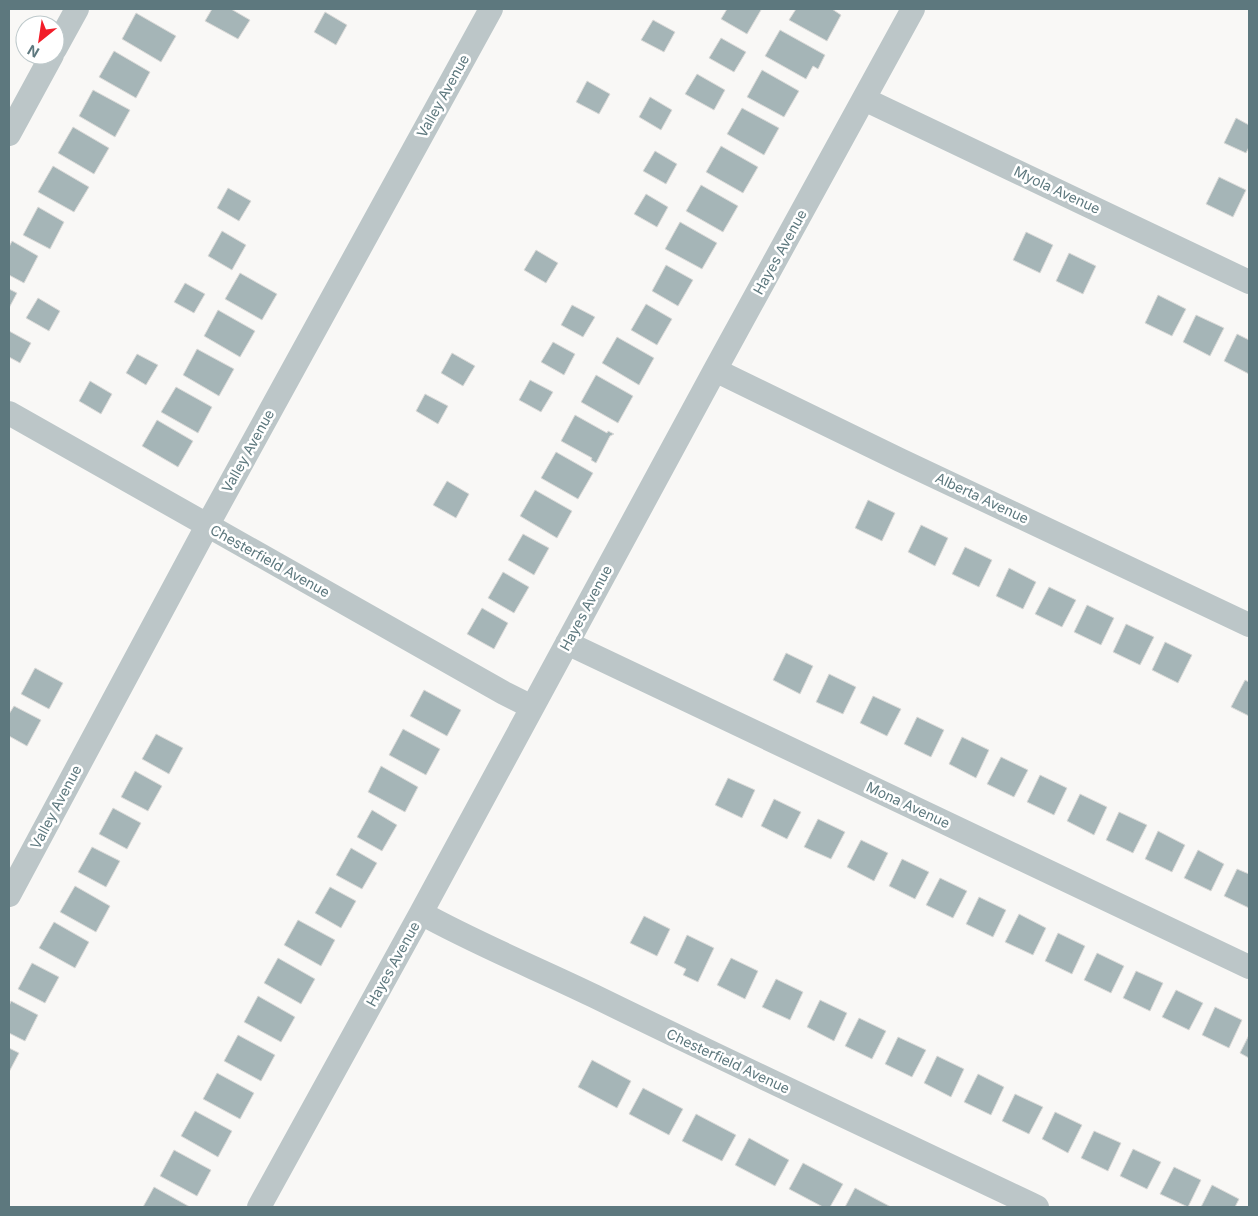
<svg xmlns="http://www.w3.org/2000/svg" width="1258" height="1216" font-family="Inter,sans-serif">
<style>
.building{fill:#a5b5b7;stroke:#dbdad8}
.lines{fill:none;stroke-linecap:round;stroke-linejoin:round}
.minor{stroke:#bcc6c8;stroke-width:24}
.labels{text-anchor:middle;stroke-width:5;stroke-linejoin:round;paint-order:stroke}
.street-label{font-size:14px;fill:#5d787e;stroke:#fff}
</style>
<rect width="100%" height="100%" fill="#f9f8f6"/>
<path class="building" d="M212,9H231L250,20L238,39L205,21Z
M727,9H759L761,10L747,34L721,19Z
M796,9H832L841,15L827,41L789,20Z
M325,12L347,25L336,45L314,32Z
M136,13L176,36L161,62L122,39Z
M653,20L675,32L664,52L641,40Z
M780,30L825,55L818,69L813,66L806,79L765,56Z
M721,38L746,52L734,72L709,58Z
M114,51L150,72L136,98L99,77Z
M762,70L799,91L784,117L747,97Z
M697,74L725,90L714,110L685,94Z
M587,81L610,94L599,114L576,102Z
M93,90L130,110L115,137L79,116Z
M650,97L672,110L661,130L639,117Z
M742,108L779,128L764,155L727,134Z
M1236,118L1249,125V147L1246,153L1224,143Z
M73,127L109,148L94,174L58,153Z
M721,146L758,167L743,193L706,172Z
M655,151L677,164L666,184L643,171Z
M53,166L89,187L74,212L38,192Z
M1219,177L1246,190L1233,217L1206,204Z
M701,185L738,206L723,232L686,211Z
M228,188L251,201L239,221L217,208Z
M646,194L668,207L657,227L634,214Z
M38,207L64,222L50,249L23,235Z
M680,222L717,243L702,269L665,249Z
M222,231L246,245L232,270L208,256Z
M1026,232L1053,245L1040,273L1013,260Z
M12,241L38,256L24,283L9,275V247Z
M536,250L558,263L546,283L524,270Z
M1069,253L1096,266L1083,294L1056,281Z
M666,265L693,280L678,306L652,291Z
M240,273L277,294L262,320L225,299Z
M185,283L205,294L194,313L174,302Z
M9,289L17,293L9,308Z
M1158,295L1186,309L1172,336L1145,323Z
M38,298L60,311L49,331L26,318Z
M646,304L672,319L657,345L631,330Z
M572,305L595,317L583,337L561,325Z
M218,310L255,331L240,357L204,336Z
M1196,315L1224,328L1210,356L1183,342Z
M9,331L31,343L20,363L9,357Z
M1237,334L1249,340V374L1224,361Z
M617,337L654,358L639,385L602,363Z
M553,342L575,354L564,375L541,362Z
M197,349L234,369L219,396L183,375Z
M452,353L475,366L463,386L441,373Z
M137,354L158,365L146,385L126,373Z
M596,375L633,396L618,423L581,402Z
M530,380L553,392L541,412L519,400Z
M90,381L112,394L101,414L79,401Z
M176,387L212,407L198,433L161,412Z
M425,394L448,406L438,424L416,411Z
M575,415L607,433L608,431L614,434L610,436L596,463L591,460L592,458L561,441Z
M157,420L193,441L178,467L142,446Z
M556,452L593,473L578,499L541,478Z
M447,481L469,494L456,518L433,505Z
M535,490L572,511L557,538L520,516Z
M868,500L895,513L882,541L855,528Z
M921,525L948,538L935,566L908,552Z
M523,534L549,548L534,575L508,560Z
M965,547L992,560L979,587L952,574Z
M1009,568L1036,582L1023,609L996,596Z
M503,572L529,587L514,613L488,598Z
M1049,587L1076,600L1062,627L1035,614Z
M1087,605L1114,618L1101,645L1074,632Z
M482,608L508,623L494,649L467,634Z
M1126,624L1154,637L1140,665L1113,652Z
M1165,642L1192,655L1178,683L1152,670Z
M786,653L813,666L800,694L773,680Z
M35,668L63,683L49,709L21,694Z
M829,674L856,687L843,714L816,702Z
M1245,680L1249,682V716L1231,707Z
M424,690L461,710L447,736L410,716Z
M873,696L901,709L887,736L860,723Z
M14,706L41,720L27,746L9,736V714Z
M917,717L944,730L931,757L904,744Z
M403,729L440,749L426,775L389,755Z
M156,734L183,748L169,774L142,759Z
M962,737L989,750L976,778L949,764Z
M1001,757L1028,770L1014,797L987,784Z
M381,766L418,787L405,812L368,792Z
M135,771L162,786L148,811L121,797Z
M1040,775L1067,788L1054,815L1027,802Z
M728,778L755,790L742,818L715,805Z
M1080,794L1107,807L1094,835L1067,821Z
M774,799L801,812L787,839L761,826Z
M113,808L141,823L127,849L99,834Z
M372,810L397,825L382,851L357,837Z
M1119,812L1147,825L1133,853L1106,840Z
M818,819L845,832L831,859L804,847Z
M1158,831L1185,845L1172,872L1145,859Z
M861,840L888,853L874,881L847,867Z
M92,847L120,861L106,887L78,872Z
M351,848L377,863L362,889L336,875Z
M1198,850L1224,864L1211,891L1184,878Z
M902,859L929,872L915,899L889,886Z
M1237,869L1249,874V908L1224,896Z
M940,878L967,891L953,918L926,905Z
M75,886L110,906L96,932L60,912Z
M330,887L356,901L341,928L315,913Z
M979,897L1006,910L993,937L966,924Z
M1019,914L1046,928L1033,955L1005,942Z
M644,916L670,929L657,956L630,943Z
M298,920L335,940L321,966L284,945Z
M54,922L89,942L75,968L39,948Z
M1058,933L1085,946L1072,974L1045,961Z
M687,935L714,948L698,982L683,975L686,969L674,963Z
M1097,953L1124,966L1111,993L1084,980Z
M278,958L315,979L301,1004L264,983Z
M731,958L758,971L745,999L717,985Z
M32,963L59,977L45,1003L18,989Z
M1136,971L1163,983L1150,1011L1123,998Z
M776,979L803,992L790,1020L762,1007Z
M1176,990L1203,1003L1189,1030L1162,1017Z
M258,996L295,1017L281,1042L244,1022Z
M820,1000L847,1013L834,1041L807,1027Z
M11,1001L38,1015L25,1041L9,1033V1006Z
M1215,1007L1242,1020L1229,1048L1202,1035Z
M859,1018L886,1031L872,1059L845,1046Z
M238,1035L275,1055L261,1081L224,1061Z
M1249,1035V1058L1240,1053Z
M898,1037L926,1050L912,1077L885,1064Z
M9,1048L19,1053L9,1072Z
M937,1056L964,1069L951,1097L924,1083Z
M592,1060L631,1081L617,1108L578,1087Z
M217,1073L254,1093L240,1119L203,1099Z
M978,1074L1004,1087L991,1115L964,1102Z
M643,1088L683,1109L669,1135L629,1114Z
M1015,1094L1043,1107L1029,1134L1002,1121Z
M195,1111L232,1131L218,1157L181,1136Z
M1055,1112L1082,1125L1068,1153L1042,1139Z
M696,1114L736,1135L722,1161L682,1141Z
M1094,1131L1121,1143L1108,1171L1081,1158Z
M749,1138L789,1160L775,1186L735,1165Z
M1133,1149L1161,1162L1147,1189L1120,1176Z
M174,1150L211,1170L197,1196L160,1176Z
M803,1163L843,1184L830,1207H823L789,1189Z
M1174,1167L1201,1180L1188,1207L1160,1194Z
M1212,1185L1239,1199L1235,1207H1201Z
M154,1187L190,1207H143Z
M855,1188L891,1207H845Z"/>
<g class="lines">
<path class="minor" d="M55,49L77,9
M864,99L1249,282
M9,134L52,55
M715,370L900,460L1249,625
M9,413L504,693L532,707
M567,643L1249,967
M9,895L207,526L491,9
M421,913C477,944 536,968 594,996C741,1068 889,1137 1037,1207
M259,1207L421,913L715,370L913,9"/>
</g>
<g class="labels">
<g class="street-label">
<text transform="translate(443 96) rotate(-61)" y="5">Valley Avenue</text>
<text transform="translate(1057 190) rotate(25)" y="5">Myola Avenue</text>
<text transform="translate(780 252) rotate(-61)" y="5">Hayes Avenue</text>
<text transform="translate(248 451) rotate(-61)" y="5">Valley Avenue</text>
<text transform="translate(982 498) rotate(25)" y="5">Alberta Avenue</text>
<text transform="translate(270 561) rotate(29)" y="5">Chesterfield Avenue</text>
<text transform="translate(586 608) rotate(-62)" y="5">Hayes Avenue</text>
<text transform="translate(908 805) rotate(25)" y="5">Mona Avenue</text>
<text transform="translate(56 807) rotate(-62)" y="5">Valley Avenue</text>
<text transform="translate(393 964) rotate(-61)" y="5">Hayes Avenue</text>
<text transform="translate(728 1061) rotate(25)" y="5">Chesterfield Avenue</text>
</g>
</g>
<rect width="1258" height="1216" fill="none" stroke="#5d787e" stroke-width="20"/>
<g transform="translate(40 40) rotate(210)"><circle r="24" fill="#ffffff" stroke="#bec9cb"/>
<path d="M0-4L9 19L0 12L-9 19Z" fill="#f21d29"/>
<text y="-8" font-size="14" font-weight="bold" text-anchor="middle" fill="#5d787e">N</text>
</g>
</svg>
